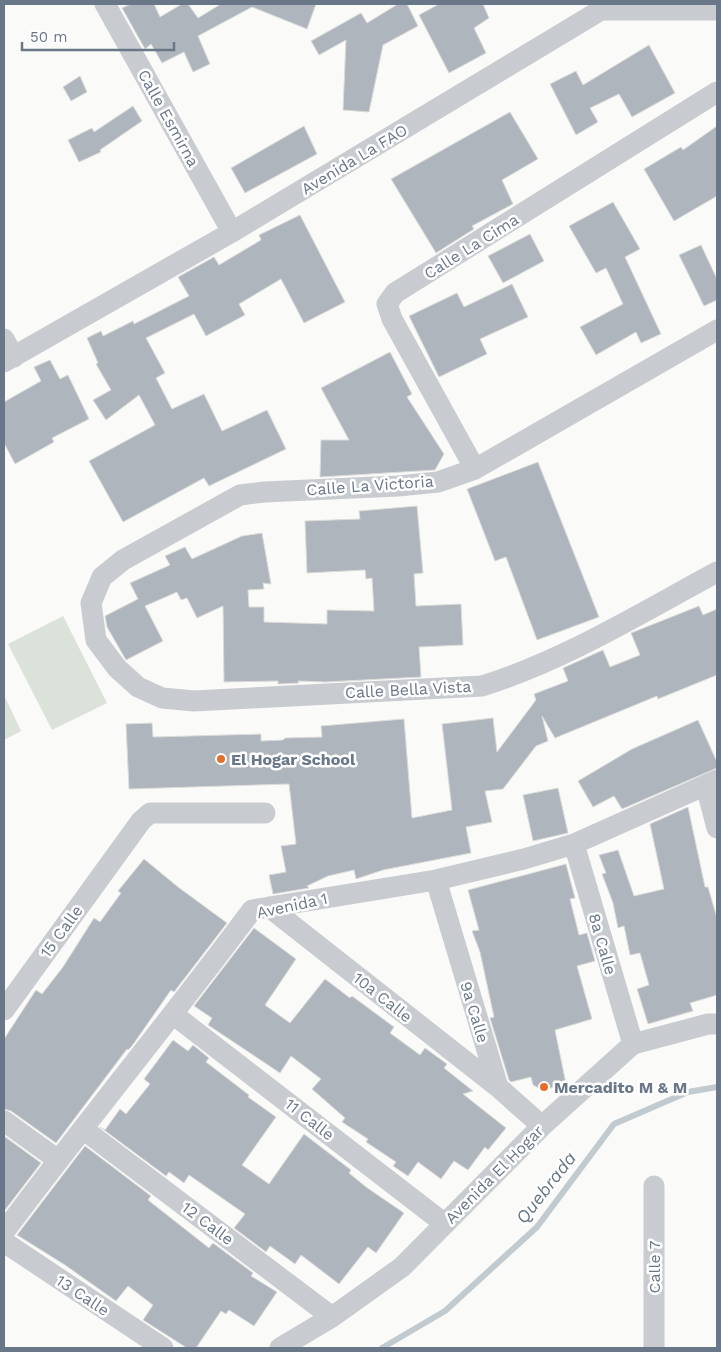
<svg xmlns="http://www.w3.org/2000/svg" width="721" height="1352" font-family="'Work Sans',sans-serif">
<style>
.green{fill:#dbe2d9}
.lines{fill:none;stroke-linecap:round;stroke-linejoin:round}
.stream{stroke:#c1cacf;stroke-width:6}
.building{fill:#afb5bd;stroke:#dcdcda}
.minor{stroke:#c8cbcf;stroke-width:21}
.poi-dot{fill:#e36f2f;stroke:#fff;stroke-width:2}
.labels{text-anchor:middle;stroke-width:5;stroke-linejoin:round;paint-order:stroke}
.street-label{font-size:16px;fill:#697789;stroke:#fff}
.poi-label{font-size:16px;font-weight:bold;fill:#697789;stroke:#fff;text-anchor:start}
.water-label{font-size:18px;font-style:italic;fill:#657783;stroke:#fff}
</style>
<rect width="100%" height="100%" fill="#fafaf8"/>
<path class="green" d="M63,616L107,703L52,730L8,644Z
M4,695L21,731L4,740Z"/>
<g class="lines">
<path class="stream" d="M382,1348L445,1311L537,1227L614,1124L688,1092L717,1087"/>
</g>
<path class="building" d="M131,4H154L160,17L182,4H188L198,18L221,4H316L307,29L252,7L198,36L210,64L193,72L184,52L162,63L151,44L145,49L122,8Z
M398,4H407L418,26L383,45L369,112L343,110L346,40L319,55L311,41L361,13L367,23Z
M439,4H483L489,18L474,28L486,53L449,73L419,15Z
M649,45L675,93L632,117L619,94L590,108L598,122L576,135L550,84L576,71L583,85Z
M80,76L87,92L71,101L63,87Z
M133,106L142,121L100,150L101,152L79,162L68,140L92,128L94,132Z
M510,112L538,159L502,180L513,204L472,226L474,229L436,253L391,179Z
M304,126L317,154L245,193L231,168Z
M717,126V196L674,221L644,169L681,147L683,150Z
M613,202L640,249L625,257L661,334L641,343L636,332L596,355L580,327L623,304L606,268L596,273L569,226Z
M300,215L345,302L304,323L281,279L239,304L245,315L206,336L194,314L146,338L165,373L156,378L172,409L204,394L222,431L267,410L286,449L209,486L204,478L123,522L89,461L155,425L139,395L106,420L93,400L111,390L96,364L98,363L87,338L101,331L103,336L133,321L134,324L189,296L178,277L214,257L219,265L261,240L259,235Z
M530,234L544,261L503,283L488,256Z
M701,245L717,279V300L704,306L679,255Z
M512,284L528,317L480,339L487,354L439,377L409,316L457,293L464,307Z
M390,352L412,394L407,397L444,454L435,470L320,477L321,440H349L321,388Z
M50,360L60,379L68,375L89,419L52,438L54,442L15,464L4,443V402L41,381L34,367Z
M538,462L599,617L537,640L506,557L495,561L467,489Z
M417,506L423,573L414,574L416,606L461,604L463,645L419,647L421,677L325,682L298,681L299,683L278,684V681L224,682L223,606L197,618L187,598L181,600L177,592L145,606L163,641L126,660L107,627L105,616L138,599L130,583L170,565L165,556L185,547L192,559L242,536L262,533L271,584L263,583L264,589L248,590L249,607H264V622L327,624V610L374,611L372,578L366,579L365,570L307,573L305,521L360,519L359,511Z
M699,606L703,615L717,609V675L658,699L657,696L555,738L542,716L548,741L536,746L503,789L485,791L492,822L466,827L471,853L383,870L356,879L354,870L328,876L307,886L309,888L273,894L269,875L286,872L281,846L296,844L289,784L129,789L126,724L152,723L153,737L261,734V741L283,740L285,738L322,737L321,726L404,719L412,818L452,810L442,724L493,718L497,752L536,700L534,694L568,681L563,668L603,650L610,667L640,655L631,633Z
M698,720L717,762V768L622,809L614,796L593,807L578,781L632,749Z
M558,788L568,833L533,841L523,795Z
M688,807L705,887H708L717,918V995L690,1003L693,1011L648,1024L637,989L649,985L640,953L630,955L624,926L618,928L613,903L602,874L606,873L599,855L618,850L634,896L664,889L650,824Z
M144,859L178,887L227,923L174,992L171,990L132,1046L128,1050L127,1049L56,1143L11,1111L4,1109V1039L36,990L42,994L63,967L94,918L100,922L121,893L118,891Z
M566,864L575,898L570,899L579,935L587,933L595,961L577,966L592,1019L555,1030L566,1084L543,1090L533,1085L531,1077L511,1082L509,1080L490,1018L494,1017L480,952L472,931L479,930L468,890Z
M254,928L296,959L265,1005L290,1023L325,979L350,998L352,996L394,1027L390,1033L420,1055L425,1048L447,1064L444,1068L473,1091L463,1094L506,1128L488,1150L485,1147L468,1170L454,1161L441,1179L418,1162L408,1176L393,1166L396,1162L366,1142L368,1139L342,1122L345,1118L312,1089L321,1079L291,1056L280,1073L208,1025L212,1018L194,1006Z
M173,1040L188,1051L193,1045L209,1058L206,1062L249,1095L248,1097L276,1117L242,1165L269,1184L304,1134L351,1170L349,1173L366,1187L404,1213L376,1253L368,1247L339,1284L301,1255L295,1264L270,1246L266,1252L234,1228L245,1214L189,1175L184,1183L169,1172L166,1176L100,1127L105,1130L120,1109L126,1114L150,1084L144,1079Z
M4,1136L41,1163L5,1210H4Z
M85,1146L151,1196L148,1200L209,1248L213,1243L253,1273L251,1276L277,1292L254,1326L229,1310L226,1314L221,1311L196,1348H187L143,1320L153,1305L128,1286L116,1301L65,1265L17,1235Z"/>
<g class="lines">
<path class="minor" d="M105,4L232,232
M717,330L475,469L438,482L398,486L264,492L240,495L123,560L102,577L91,603L96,640L117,668L138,687L162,698L194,701L482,686C565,660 641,613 717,572
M4,339L14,357
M4,362L232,232L601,10H717
M475,469L392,319L387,304L395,293L717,92
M706,786L717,828
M574,844L633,1044
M436,880L498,1087L542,1126
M269,907L498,1087
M4,1010L141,821L150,813H265
M174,1015L445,1224
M4,1121L58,1160
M83,1129L332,1317
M654,1186V1348
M4,1232C85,1123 171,1019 252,910L436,880L524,859L574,844L717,780
M4,1242L163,1348
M280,1348L332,1317L402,1267L542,1126L633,1044L708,1024H717"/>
</g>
<g class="poi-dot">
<circle cx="221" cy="759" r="5"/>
<circle cx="544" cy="1087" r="5"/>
</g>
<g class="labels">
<g class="street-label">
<text transform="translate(169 118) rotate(61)" y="6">Calle Esmirna</text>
<text transform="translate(354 159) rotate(-31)" y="6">Avenida La FAO</text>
<text transform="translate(471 246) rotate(-32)" y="6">Calle La Cima</text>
<text transform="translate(370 485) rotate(-4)" y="6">Calle La Victoria</text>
<text transform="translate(408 689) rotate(-3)" y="6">Calle Bella Vista</text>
<text transform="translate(292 905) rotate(-12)" y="6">Avenida 1</text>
<text transform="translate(61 931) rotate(-54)" y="6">15 Calle</text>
<text transform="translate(603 944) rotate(74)" y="6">8a Calle</text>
<text transform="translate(383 997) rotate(38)" y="6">10a Calle</text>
<text transform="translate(475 1012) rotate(73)" y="6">9a Calle</text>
<text transform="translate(310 1119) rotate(38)" y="6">11 Calle</text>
<text transform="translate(494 1174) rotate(-45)" y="6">Avenida El Hogar</text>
<text transform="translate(208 1223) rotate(37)" y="6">12 Calle</text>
<text transform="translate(654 1267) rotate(-90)" y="6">Calle 7</text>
<text transform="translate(83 1295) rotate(34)" y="6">13 Calle</text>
</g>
<g class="poi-label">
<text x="231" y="765">El Hogar School</text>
<text x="554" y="1093">Mercadito M &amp; M</text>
</g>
<g class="water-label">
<text transform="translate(546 1188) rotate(-52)" y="6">Quebrada</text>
</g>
</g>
<rect width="721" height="1352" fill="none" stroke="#697789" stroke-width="10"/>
<path d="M22 42v8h152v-8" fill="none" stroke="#697789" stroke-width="2.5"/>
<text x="30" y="42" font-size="15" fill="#697789" stroke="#ffffff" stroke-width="4" paint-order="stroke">50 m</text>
</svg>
